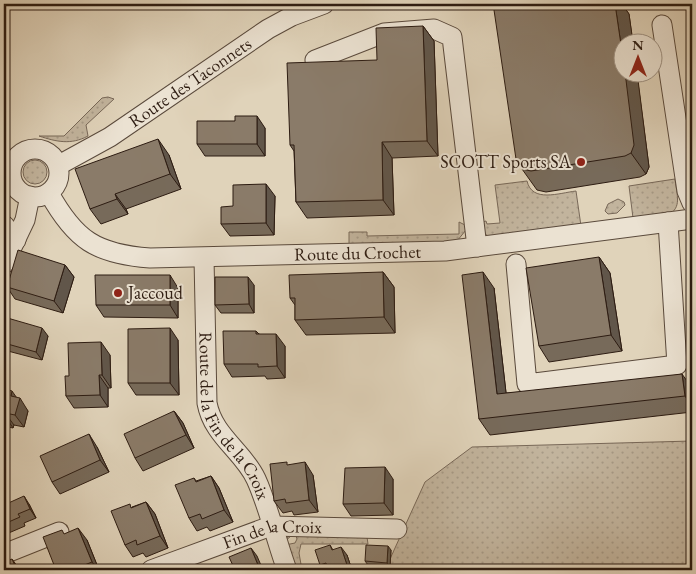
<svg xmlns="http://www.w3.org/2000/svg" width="696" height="574" font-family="'EB Garamond',serif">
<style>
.grass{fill:url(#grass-dots);stroke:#786858}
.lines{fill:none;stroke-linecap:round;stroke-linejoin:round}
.minor-casing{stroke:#5a4a3c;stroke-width:21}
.minor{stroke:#ebe2d2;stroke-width:19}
.wall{fill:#776a5a;stroke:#2d1c12}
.shaded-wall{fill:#61564a;stroke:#2d1c12}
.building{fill:#8a7b69;stroke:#2d1c12}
.poi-dot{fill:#8f2418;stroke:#ebe2d2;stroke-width:2}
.labels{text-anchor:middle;stroke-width:4;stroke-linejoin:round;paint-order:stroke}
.street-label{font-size:18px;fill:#2d1c12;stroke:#ebe2d2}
.poi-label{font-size:18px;fill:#2d1c12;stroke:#ebe2d2;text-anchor:end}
</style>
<defs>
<pattern id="grass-dots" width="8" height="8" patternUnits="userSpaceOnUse" patternTransform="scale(1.25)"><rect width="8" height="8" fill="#c2b49d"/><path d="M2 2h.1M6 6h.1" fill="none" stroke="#a79a86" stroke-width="1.8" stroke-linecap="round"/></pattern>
</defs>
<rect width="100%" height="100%" fill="#e0d3ba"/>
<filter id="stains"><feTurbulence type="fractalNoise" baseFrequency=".004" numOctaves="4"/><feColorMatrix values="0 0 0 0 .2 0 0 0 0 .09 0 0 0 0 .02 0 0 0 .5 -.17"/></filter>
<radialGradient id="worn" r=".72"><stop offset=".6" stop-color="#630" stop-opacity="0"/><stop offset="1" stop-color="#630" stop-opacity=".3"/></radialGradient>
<path class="grass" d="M108,97L114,99L86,125L88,136C71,145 57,142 39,136H64L102,98Z
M23 172a12 12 0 1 1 24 0a12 12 0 1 1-24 0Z
M675,179C676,191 682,206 671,213L633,218L629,186Z
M527,181C532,203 559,193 576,191L581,226L491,238L485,234L482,222L486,221L487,224L500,223L495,185Z
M618,199L624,202L625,205L617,213L608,214L605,211L608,204Z
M459,222L465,225L466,230L457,241L349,246V232H367V236L459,234Z
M692,441V570H385L425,482L472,447Z
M289,535L367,537L368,544H301L299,553L302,570H297L288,547L285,545L295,543L297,539L296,536H291L284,542Z"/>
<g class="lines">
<defs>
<g id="minor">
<path d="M662,25L687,191L692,203"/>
<path d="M315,60L384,33L434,29L452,37L477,247"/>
<circle cx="35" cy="173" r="24"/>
<path id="s1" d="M59,165L110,137L268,29L292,16L324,4"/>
<path id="s2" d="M49,193C75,240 96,254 150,258L445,251L692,219"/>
<path d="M4,225L16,240"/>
<path id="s3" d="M204,258L207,403C213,436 243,451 256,479C268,505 277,543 287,570"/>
<path d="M4,264L25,220L30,196"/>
<path d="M516,264L527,384L677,365L668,222"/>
<path d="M4,554L59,532"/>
<path id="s4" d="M151,570L271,526L397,529"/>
</g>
</defs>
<use href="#minor" class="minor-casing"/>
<use href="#minor" class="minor"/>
</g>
<path class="wall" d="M497,4H622L629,14L649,167L646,174L640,177L546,192L537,190L522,169Z
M423,26L434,41L438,156L392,158L394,215L307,218L296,202L294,151L290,145L377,60Z
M235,121L265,128V156H205L197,144Z
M169,155L181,189L126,209L128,214L101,224L90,209Z
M275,196L274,235L230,236L221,224L233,206Z
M599,257L610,273L622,351L549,362L539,346Z
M65,265L74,277L63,313L15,299L7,287Z
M383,272L394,287L395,333L306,335L295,320V305L290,298Z
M254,285V313H221L215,305Z
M178,288V318L104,317L96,305Z
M494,288L506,393L692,388V412L490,435L479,419Z
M4,317L48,336L42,360L4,350Z
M256,331L259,334L285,346V378L267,379L265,376L232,377L224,364Z
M178,340L179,395H136L128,383Z
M110,355L111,388H108V407L74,408L66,396L69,376Z
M4,388L17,398L28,411L24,427L14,425L13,428L4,426Z
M174,411L183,423L194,448L143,471L135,458Z
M97,447L109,472L60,494L52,482Z
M289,465L313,475L318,512L294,515L292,511L283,513L274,501Z
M211,476L219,488L233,522L210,531L207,527L197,531L189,518L194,478L196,481Z
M393,479V515L351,516L343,504Z
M146,502L155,514L168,548L146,557L143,553L133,557L125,545L132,507Z
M29,504L36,518L24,523L25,526L4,535V505Z
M65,534L87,540L99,570H56Z
M330,545L333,550L347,555L352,570H323L320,565Z
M391,550L390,567L368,565L365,561Z"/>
<path class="shaded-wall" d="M615,4H622L629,14L633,42H624V65Z
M423,26L434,41L438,156L427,141Z
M625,72H637L649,167L646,174L631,153Z
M257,116L265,128V156L257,144Z
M158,139L169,155L181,189L170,174Z
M382,142L392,158L394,215L383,200Z
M266,184L275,196L274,235L266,223Z
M115,194L126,209L128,214L117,199Z
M599,257L610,273L622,351L611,335Z
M65,265L74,277L63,313L54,301Z
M383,272L394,287L395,333L384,317Z
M483,272L494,288L508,410L497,394Z
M170,275L178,288V318L170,305Z
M248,277L254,285V313L249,304Z
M42,328L48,336L42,360L36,352Z
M170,328L178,340L179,395L170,383Z
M276,334L285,346V378L277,366Z
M101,342L110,355L111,388L102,375Z
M682,374L692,388V407L685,396Z
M99,375L108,388V407L100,395Z
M12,391L19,401L20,398L28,411L24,427L15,415L11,396Z
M174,411L183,423L194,448L186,435Z
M5,413L14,425L13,428L5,416Z
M89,434L97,447L109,472L100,460Z
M305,462L313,475L318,512L309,500Z
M385,467L393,479V515L384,503Z
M211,476L219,488L233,522L224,510Z
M24,496L29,504L36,518L30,509Z
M146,502L155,514L168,548L160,536Z
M78,528L87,540L99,570H98L92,562Z
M388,546L391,550L390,567L387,563Z
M341,547L347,555L352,570H349L348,568Z
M251,548L257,556L263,570H260Z
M12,559L20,570H17Z"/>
<path class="building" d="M497,4H615L624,65V72H625L634,145L631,153L625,156L531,171L522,169L516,159L494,10Z
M423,26L427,141L382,142L383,200L296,202L294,145H290L287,63L377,60L376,28Z
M235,116H257V144H197V121H235Z
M158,139L170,174L115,194L117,199L90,209L75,169Z
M266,184V223L221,224V207L233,206V185Z
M18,250L65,265L54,301L7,287Z
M599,257L611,335L539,346L526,268Z
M383,272L384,317L295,320V298H290L289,275Z
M483,272L497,394L682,374L685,396L479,419L462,275Z
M95,275H170V305H96Z
M215,277H248L249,304L215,305Z
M4,317L42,328L36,352L4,343Z
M170,328V383H128V329Z
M223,331H256V334H276L277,366L258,367V364H224Z
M101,342L102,375H99L100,395L66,396L65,376H69L68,343Z
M4,388L12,391L11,396L20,398L15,415L5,413V416H4Z
M174,411L186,435L135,458L124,434Z
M89,434L100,460L52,482L40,456Z
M287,462V465L305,462L309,500L286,503L285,499L274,501L270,464Z
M385,467L384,503L343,504L345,468Z
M211,476L224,510L202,519L200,514L189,518L175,485L194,478L196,482Z
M24,496L30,509L18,514L20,517L4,524V505Z
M146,502L160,536L137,545L136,540L125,545L111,511L130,504L131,508Z
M78,528L92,562L72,570H69L68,567L59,570H56L43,537L62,530L64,534Z
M330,545L332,550L341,547L348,568L340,570H328L326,563L320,565L315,550Z
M366,545L388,546L387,563L365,561Z
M251,548L260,570H235L229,557Z
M12,559L17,570H4V562Z
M177,568L178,570H171Z"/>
<g class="poi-dot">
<circle cx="581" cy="162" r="5"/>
<circle cx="118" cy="293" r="5"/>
</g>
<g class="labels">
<g class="street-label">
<text dy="6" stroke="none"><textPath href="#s1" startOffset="155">Route des Taconnets</textPath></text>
<text dy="6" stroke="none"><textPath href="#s2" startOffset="335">Route du Crochet</textPath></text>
<text dy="6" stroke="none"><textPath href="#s3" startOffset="166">Route de la Fin de la Croix</textPath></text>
<text dy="6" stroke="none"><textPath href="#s4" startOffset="128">Fin de la Croix</textPath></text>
</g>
<g class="poi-label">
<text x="571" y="168">SCOTT Sports SA</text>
<text x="128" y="299" text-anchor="start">Jaccoud</text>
</g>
</g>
<rect width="696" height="574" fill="none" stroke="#e0d3ba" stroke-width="20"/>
<rect x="5" y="5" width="686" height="564" fill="none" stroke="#2d1c12" stroke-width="2.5"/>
<rect x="10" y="10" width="676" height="554" fill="none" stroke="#2d1c12"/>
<g transform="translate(638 58)"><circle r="24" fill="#ebe2d2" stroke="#9f9385"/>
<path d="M0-4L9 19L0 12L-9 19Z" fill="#8f2418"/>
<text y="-8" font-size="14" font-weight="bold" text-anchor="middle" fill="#2d1c12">N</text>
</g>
<rect width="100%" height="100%" filter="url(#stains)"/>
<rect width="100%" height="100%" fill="url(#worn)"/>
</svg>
